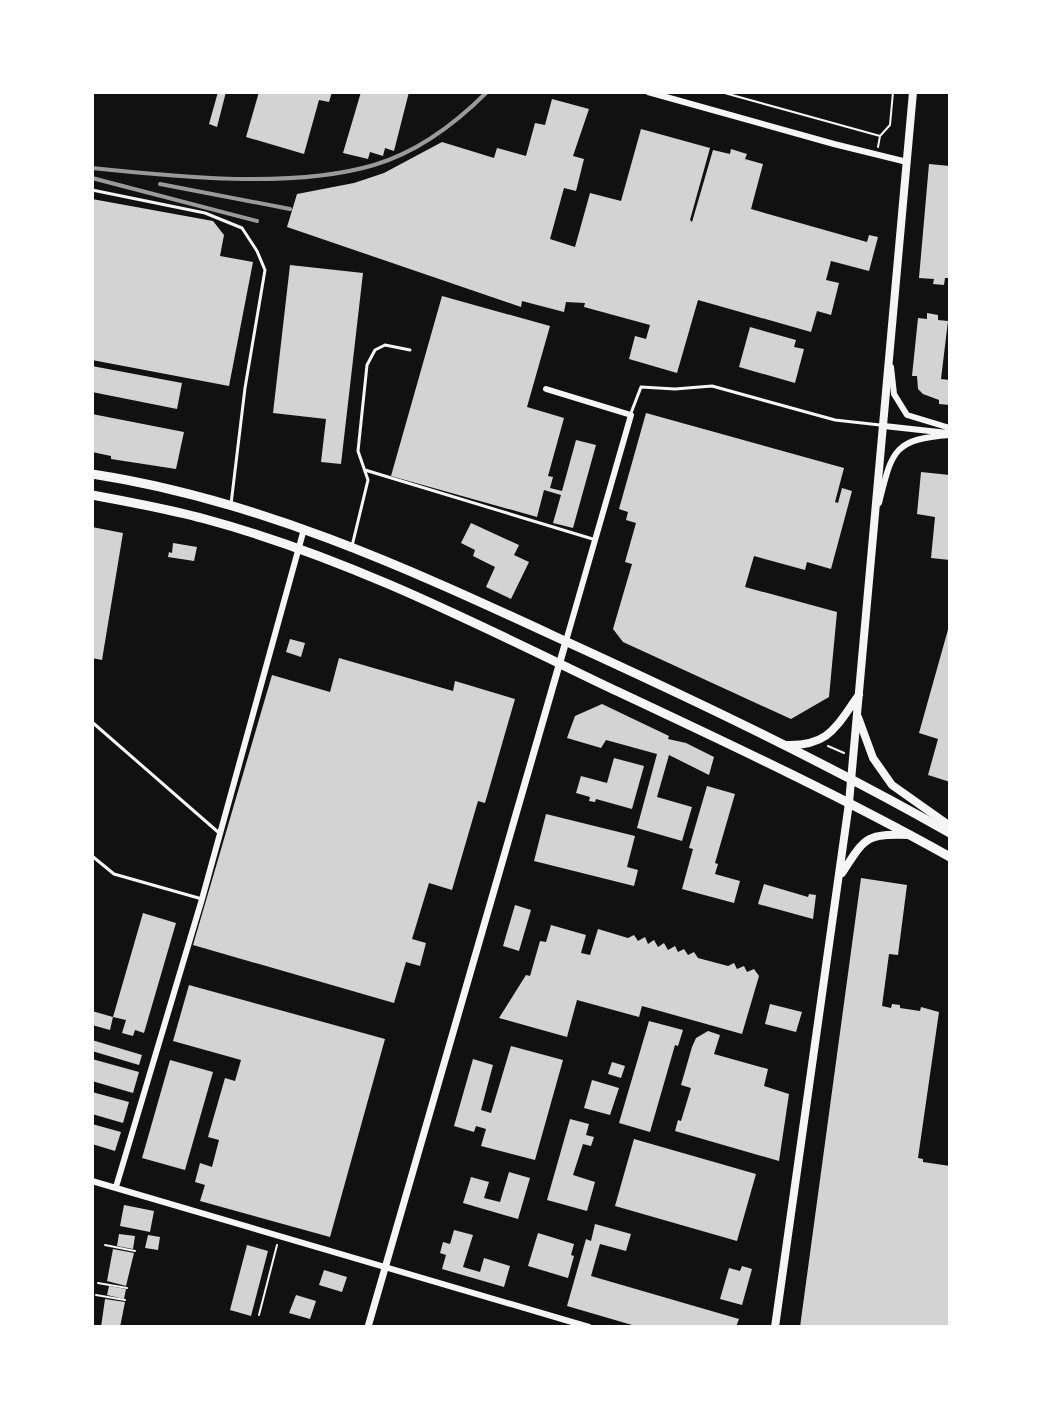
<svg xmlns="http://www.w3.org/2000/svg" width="1042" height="1419" font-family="Montserrat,sans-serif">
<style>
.building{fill:#d3d3d3}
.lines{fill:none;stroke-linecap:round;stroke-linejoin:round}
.path{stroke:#f5f5f5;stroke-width:2}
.service{stroke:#f5f5f5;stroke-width:3}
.minor{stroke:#f5f5f5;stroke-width:6}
.tertiary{stroke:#f5f5f5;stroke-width:7}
.secondary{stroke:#f5f5f5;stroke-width:8}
.primary{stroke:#f5f5f5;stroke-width:9}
.rail{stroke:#9a9a9a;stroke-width:4}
</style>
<rect width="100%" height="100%" fill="#111"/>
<path class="building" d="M218,92H226L217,127L209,124Z
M259,92H332L329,102L319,100L304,154L246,137Z
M361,92H409L394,151L385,148L383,156L370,152L368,159L343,153Z
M552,99L589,109L573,156L584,159L576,191L564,188L550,239L575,247L590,193L621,201L641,129L710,148L690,220L692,222L713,150L730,154L731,149L747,154L745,159L763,164L751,209L867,242L869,235L878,237L869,271L831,261L826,280L839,283L831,315L817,311L811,332L698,300L677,373L629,359L635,336L646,339L650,325L584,307L585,303L566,302L564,312L522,301L521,307L287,227L297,194L354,183L384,173L442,142L494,158L497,148L526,156L535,123L545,125Z
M929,164L950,166V278H945L944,285L933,284L934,279L919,278Z
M92,199L213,221L224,235L220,256L253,262L229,386L92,360Z
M290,265L363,273L341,464L321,462L326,419L273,413Z
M442,296L550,326L527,407L564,418L548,476L553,477L550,488L562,491L576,440L596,445L573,528L553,523L561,495L544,490L537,517L391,476Z
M927,313L938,315V320L948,321L941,379L950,380V405L939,404V400L923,394L918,389L917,376H912L918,318L927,319Z
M750,327L796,340L794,347L804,349L795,383L739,367Z
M92,366L182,383L177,409L92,392Z
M646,413L844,468L835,502L838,503L842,488L852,491L831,569L807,562L805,570L754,556L745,587L837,612L829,697L791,719L623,642L613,629L632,564L625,562L636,523L626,520L628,512L619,509Z
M92,414L184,432L176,469L111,459V456L92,452Z
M921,472L950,475V560L931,558L935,517L917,514Z
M471,523L519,545L514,555L529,562L511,599L486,587L495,567L473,556L475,550L461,543Z
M92,527L123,533L102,660L92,658Z
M173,543L197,547L194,561L168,557L169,552L172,553Z
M949,626H950V782L928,775L938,739L919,733Z
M290,639L305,643L301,657L286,652Z
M339,658L453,691L455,681L515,699L485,803L478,801L452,890L429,883L412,939L426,943L420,966L406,962L394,1003L193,945L272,675L330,692Z
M602,704L669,736L668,739L686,743L714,757L709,775L669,755L657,797L692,807L682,841L637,828L657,754L606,740L601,748L567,738L575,716Z
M614,758L644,766L632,809L596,799L595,802L589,801L590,797L576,793L581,776L607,783Z
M707,786L735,794L715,863L718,864L715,874L740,881L734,903L682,889L693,849L689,848Z
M546,814L635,836L627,867L638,870L634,886L534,861Z
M861,878L907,885L898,955L889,954L882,1006L891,1008L892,1004L900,1005V1008L920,1011L921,1007L939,1012L918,1158L923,1159V1162L950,1166V1327H800Z
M764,884L808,897L809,894L816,895L813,919L758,904Z
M515,905L531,910L519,951L503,946Z
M143,913L176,923L144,1033L135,1030L133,1036L122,1033L126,1020L113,1017Z
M551,925L586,935L581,953L590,955L598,929L628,938L634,935L638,941L645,937L648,944L654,940L658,947L664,943L668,950L675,946L678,952L684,949L688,955L694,952L698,958L728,966L734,963L737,969L744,966L747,972L754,969L759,976L742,1034L642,1006L639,1017L577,1000L567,1037L499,1018L526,975L530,976L540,941L546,942Z
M189,985L385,1039L330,1237L200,1201L205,1185L195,1182L200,1163L212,1167L219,1140L208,1137L225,1078L235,1081L241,1060L173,1041Z
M770,1004L802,1012L796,1032L765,1024Z
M92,1011L113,1017L110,1030L92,1025Z
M649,1021L683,1030L678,1046L675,1045L650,1132L619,1123Z
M708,1031L720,1035L714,1054L768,1069L764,1086L789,1094L779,1161L675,1131L678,1120L681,1121L691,1088L681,1085L692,1047L696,1038Z
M92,1040L142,1055L139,1065L92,1051Z
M511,1046L563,1060L535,1160L481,1146L486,1129L476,1126L474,1132L454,1126L473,1059L493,1065L481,1110L491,1113Z
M92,1059L139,1072L133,1093L92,1081Z
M170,1060L213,1072L185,1170L142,1158Z
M612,1062L625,1066L621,1078L608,1074Z
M592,1080L619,1088L610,1115L584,1108Z
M92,1092L129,1102L123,1123L92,1114Z
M570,1119L589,1124L586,1135L594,1137L591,1146L583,1144L573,1175L595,1182L587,1211L547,1200Z
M92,1124L121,1132L115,1151L92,1144Z
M634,1139L756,1174L737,1241L615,1206Z
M509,1172L530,1178L518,1219L463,1203L471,1177L489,1182L484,1198L500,1202Z
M124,1205L154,1211L150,1232L120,1226Z
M595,1224L631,1234L626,1251L600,1244L591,1276L739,1319L736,1327H639L567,1306L586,1239L591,1241Z
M454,1230L473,1235L463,1267L480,1272L484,1258L510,1266L504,1287L442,1269L446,1255L440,1253L443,1242L450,1244Z
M538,1233L574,1244L571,1255L574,1256L568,1278L528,1266Z
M119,1234L135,1236L133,1249L117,1246Z
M148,1235L160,1237L158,1250L145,1248Z
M247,1245L268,1251L251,1316L230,1310Z
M113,1249L134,1253L126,1286L107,1281Z
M742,1266L752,1269L742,1305L720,1299L729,1268L740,1271Z
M324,1270L347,1277L342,1292L319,1285Z
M109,1286L126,1289L124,1299L107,1295Z
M296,1295L316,1301L310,1319L289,1313Z
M105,1299L125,1302L120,1327H101Z"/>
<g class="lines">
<path class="path" d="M721,92L880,136
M878,147L880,136L890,125L893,92
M828,746L844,753
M105,1245L135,1251
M98,1283L127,1288
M96,1295L125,1300
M259,1315L277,1245"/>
<path class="service" d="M92,190L205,213L242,228L257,251L265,270L245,388L231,504
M631,413L641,387L675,389L712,386L835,420L880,425
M365,470L596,540
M352,546L368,480L358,451L367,365L375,350L385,345L410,350
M92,722L218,832
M92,856L114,874L202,899"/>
<path class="minor" d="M648,92L834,144L907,162
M891,367L894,394L907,415L950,428
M546,389L631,415L566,641
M884,426L948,433
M879,503C892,451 893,439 950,435
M92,1181L589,1327
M116,1187L202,899L304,529"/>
<path class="tertiary" d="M368,1327L566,641"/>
<path class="secondary" d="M858,717L873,758L892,785L950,826
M787,745C830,746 836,726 859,695
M842,873C866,836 866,834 910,835
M775,1327L849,803L913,92"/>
<path class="primary" d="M92,474C256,499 405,567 554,636C688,697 821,760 950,833
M92,495C130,502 168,509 205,519C346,557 477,624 608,687C723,741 839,795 950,857"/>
<path class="rail" d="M92,168C177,177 293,189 374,165C418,152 456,123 487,92
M92,178L257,221
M160,184L290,209"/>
</g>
<rect width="1042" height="1419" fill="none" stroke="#ffffff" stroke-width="188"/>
</svg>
